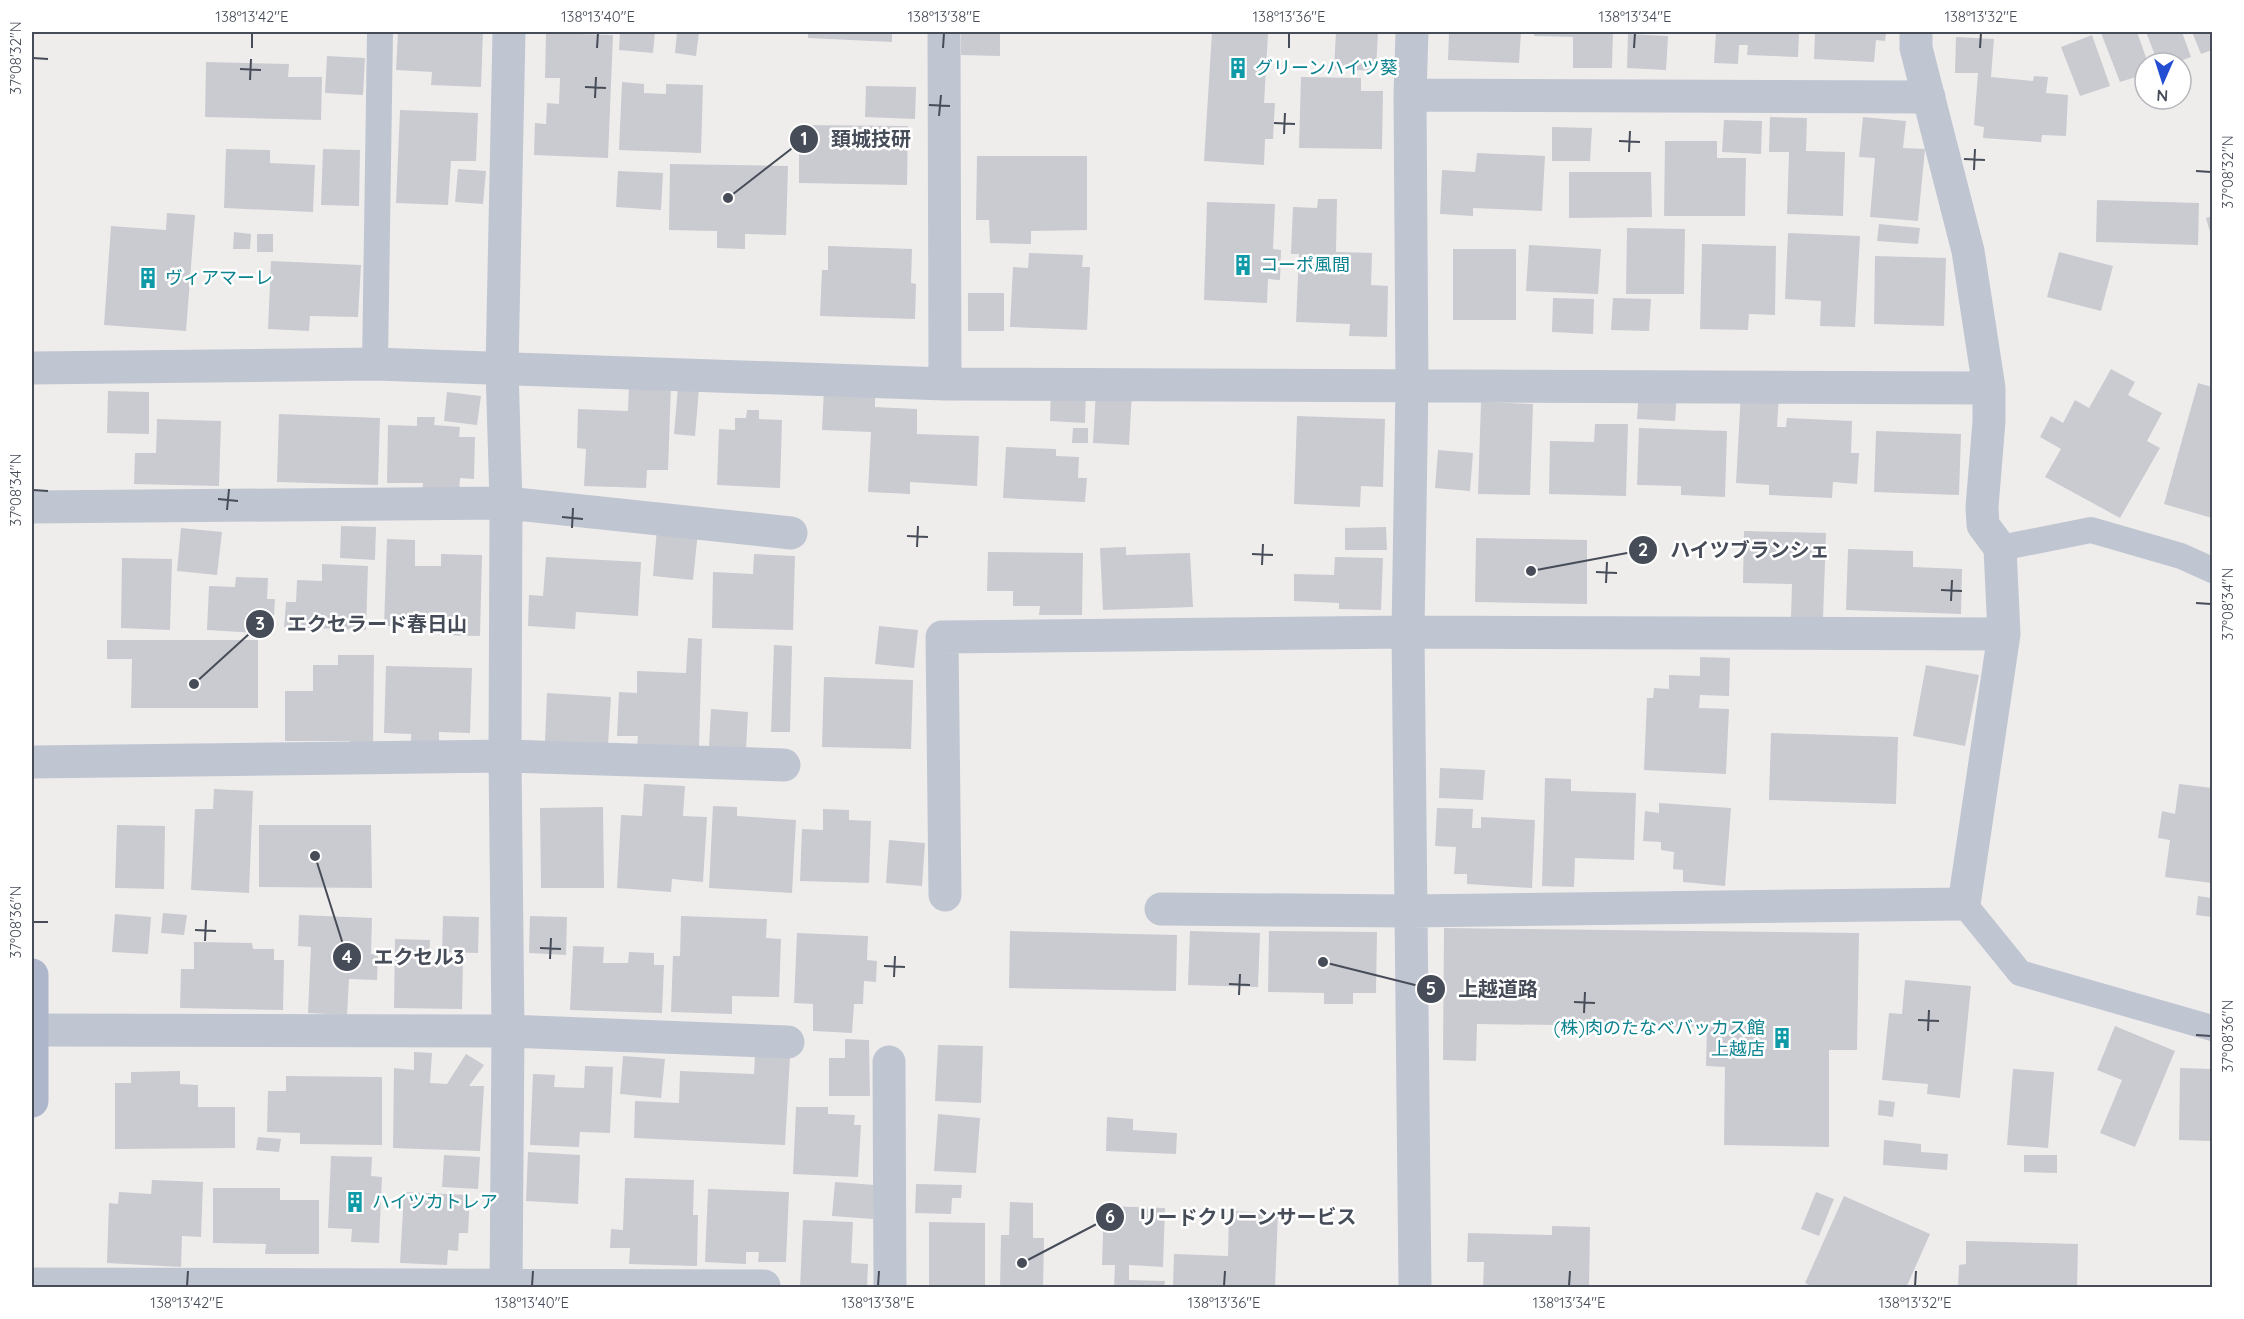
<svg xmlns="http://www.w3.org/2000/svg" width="2244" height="1319" font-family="Quicksand,'Noto Sans JP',sans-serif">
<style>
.building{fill:#cacad1}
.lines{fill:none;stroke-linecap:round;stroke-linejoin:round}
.service{stroke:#c0c6d1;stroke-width:26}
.minor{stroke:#c0c6d1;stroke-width:33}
.primary{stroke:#adb6ca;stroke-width:33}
.ticks{fill:none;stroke:#464c58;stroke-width:2}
.labels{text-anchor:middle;stroke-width:5;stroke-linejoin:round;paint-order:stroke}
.culture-label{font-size:18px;fill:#0d838f;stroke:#fff;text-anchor:start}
.leader{fill:none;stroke:#464c58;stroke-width:2}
.callout-dot{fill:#464c58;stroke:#fff;stroke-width:2}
.mark-label{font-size:18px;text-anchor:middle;font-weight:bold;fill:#fff}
.callout-label{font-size:20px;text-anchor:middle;font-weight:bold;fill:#464c58;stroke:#fff;stroke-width:5;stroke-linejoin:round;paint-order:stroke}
.neatline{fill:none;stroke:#464c58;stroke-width:2}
.ticks-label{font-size:15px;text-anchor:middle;fill:#464c58}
</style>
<rect width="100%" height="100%" fill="#efedec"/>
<path class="building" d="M398,32H483L481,87L431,85L432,72L396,70Z
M620,32H655L653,53L619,50Z
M677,32H699L696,56L675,53Z
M808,32H892V42L808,38Z
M961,32H1000V56L961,55Z
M1212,32L1268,34L1264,103H1275L1273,139H1265L1264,165L1204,161Z
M1336,32H1378L1376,71L1334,69Z
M1449,32H1521L1519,63L1448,60Z
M1534,32H1613L1612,68H1573V37L1534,36Z
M1716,32H1799L1798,57L1747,55L1748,45H1739L1738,64L1714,63Z
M1815,32H1886L1885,41L1876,40L1874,62L1814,59Z
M2104,32H2137L2148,63H2145V74L2120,82L2101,33Z
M2146,32H2182L2191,57L2175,63H2158Z
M2192,32H2212V50L2201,54Z
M546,33L613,35L608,158L534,155L535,123L546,124L547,103L559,104L560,78H545Z
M1628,34L1668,36L1666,70L1627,68Z
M2092,35L2110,86L2080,96L2061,47Z
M1956,37L1994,39L1991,77L2033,81L2034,76L2048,77L2046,93L2068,95L2066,136L2042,135L2041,142L1983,138L1984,127L1974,125L1978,73H1955Z
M327,56L365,58L363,95L325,93Z
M206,62L289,64L288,77H322L321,120L205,117Z
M1301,77L1361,78V91H1383L1382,149L1299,148Z
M622,82L644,84V93L666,94V84L703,85L701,153L619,150Z
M866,86L916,87L915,119L865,117Z
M400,110L478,113L476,161H451L448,205L396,203Z
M1770,117L1807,118L1806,151L1845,152L1843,216L1787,214L1789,152H1769Z
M1863,117L1906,121L1903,148L1925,149L1918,221L1870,217L1875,158L1859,157Z
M1724,120L1762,121L1761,154L1722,152Z
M799,125L908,126L907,185L799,183Z
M1552,127L1592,128L1590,161H1552Z
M1665,141H1717V158H1746L1745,216H1664Z
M226,149L270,150V163L315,165L313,212L224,208Z
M323,149L360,150L359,206L321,205Z
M1477,153L1545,156L1542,211L1473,208V216L1440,214L1442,170L1475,172Z
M977,156H1087V230L1031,231V244L990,243L989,220H976Z
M670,164L788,166L786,235L745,234V249L717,248V231L669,230Z
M458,169L486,171L483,204L455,202Z
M618,171L663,173L661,210L616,207Z
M1569,172H1651L1652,217L1569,218Z
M1318,199H1337L1336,252L1372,253L1371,285L1388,286L1387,337L1349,336L1350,324L1296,322L1299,254H1291L1293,207L1317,208Z
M2097,200L2199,203L2198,245L2096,242Z
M1207,202L1275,204L1273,249L1281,250L1280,280L1268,279L1267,303L1204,300Z
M167,213L195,215L186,331L104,325L111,226L166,230Z
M2212,216V239L2206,218Z
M1879,224L1920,228L1918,244L1877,241Z
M1627,228L1685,229L1684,294H1626Z
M234,232L251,234L250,249H233Z
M1788,233L1860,236L1855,327L1820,326L1821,301L1785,299Z
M257,234H273V252H257Z
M1702,244L1776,246L1775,315L1749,314L1748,330L1700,329Z
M1529,245L1601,249L1598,294L1526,291Z
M828,246L912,249L911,283L916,284L915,319L820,316L822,270H828Z
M1453,249H1516V320H1453Z
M2059,252L2113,266L2101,311L2047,297Z
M1029,253L1083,255L1082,267H1090L1087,330L1010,327L1013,267L1028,268Z
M1875,256L1946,258L1944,326L1874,324Z
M271,261L361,265L358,317L310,316L309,331L268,329Z
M968,293H1004V331H968Z
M1553,298L1594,299L1593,334L1552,332Z
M1613,298L1651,299L1649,331L1611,330Z
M2111,369L2135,382L2128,395L2162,413L2147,441L2160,448L2120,518L2045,477L2061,449L2040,437L2051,416L2063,423L2075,400L2089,408Z
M2198,383L2212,387V518L2164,504Z
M629,384L671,385L668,470H647L646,488L584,486L586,449L577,448L578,409L628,411Z
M1051,386L1086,388L1085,423L1050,421Z
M678,387L699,389L695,436L674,434Z
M824,388L875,391V407L917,409V434L979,436L977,486L910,482V494L868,492L871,432L822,430Z
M108,391L149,392V434L107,433Z
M1096,391L1132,392L1129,445L1093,443Z
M1639,391L1677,393L1675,421L1637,419Z
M1741,391L1779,393L1777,427H1786L1787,418L1852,421L1851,453H1859L1857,484L1833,482L1832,498L1769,495V485L1736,483Z
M447,392L481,396L477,425L444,421Z
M1481,402L1533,404L1530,495L1478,494Z
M747,410H759V419L782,420L780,488L717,485L719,429L735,430V418H746Z
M279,414L380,418L378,485L277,482Z
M1297,416L1385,419L1383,487L1361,486L1360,507L1294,504Z
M417,417H435L434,425L460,427L459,437H475L474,479L460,478L459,492H422L423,483H387L388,425L417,426Z
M157,419L221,421L219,486L134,484L135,453H156Z
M1595,424H1628L1626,496L1549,494L1550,441L1594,442Z
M1073,428H1088V443H1072Z
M1639,428L1727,431L1725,497L1681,495V486L1637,485Z
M1876,431L1961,434L1959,495L1874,492Z
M1006,447L1056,449V456L1079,457L1078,478H1087L1085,502L1003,498Z
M1438,450L1473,453L1470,491L1435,488Z
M341,526L376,527L375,560L340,558Z
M1386,527L1387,550H1345V528Z
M181,528L222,532L217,575L177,571Z
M657,528L698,531L693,580L653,576Z
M1744,531L1826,533L1823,619L1791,618L1792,584L1743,583Z
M1476,538L1587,540V604L1475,602Z
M387,539L415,540V566H441V554L482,555L480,636L439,635V627L384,626Z
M1126,547V555L1190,553L1193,607L1103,610L1100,548Z
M1848,549L1913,551V567L1962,569L1961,614L1846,610Z
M988,552L1083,553L1082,615H1039L1040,606H1013V591H987Z
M754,554L795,556L793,630L712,628L713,572L753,574Z
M546,557L641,562L638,616L576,612L575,629L528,626L529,595L543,596Z
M1335,557L1383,558L1381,610L1339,609V603L1294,601V574L1334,575Z
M122,558L172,559L170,630L121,628Z
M322,564L368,566L366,630L284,627L286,602H296L297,580L322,581Z
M236,577L268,578L267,599H275L273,634L207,630L209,586L235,587Z
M879,626L918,630L914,668L875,664Z
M688,638L702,639L699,749L637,747L638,736H617L619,692L637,693V671L686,673Z
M107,640H258V708H131L132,659H107Z
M774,645L792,646L790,732H771Z
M338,655H374L373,749H350V741H285V691H313V665H338Z
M1700,657L1730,658L1729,696L1700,695L1699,708L1729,709L1726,774L1644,770L1647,698H1653L1654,688L1669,689V675L1700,676Z
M1926,665L1979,675L1965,746L1913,736Z
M386,666L472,668L470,733L439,732V746L411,745V734L384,733Z
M824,677L913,680L911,749L822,747Z
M547,693L611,697L608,745L545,742Z
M711,709L748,712L746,750L709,748Z
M1771,733L1898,737L1896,804L1769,800Z
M1440,768L1485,770L1483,800L1439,798Z
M1545,778L1571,779V791L1636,793L1634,860L1575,858L1574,887L1542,886Z
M644,784L685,786L683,816L707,817L703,882L672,879L671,892L617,888L621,815L642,816Z
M2179,784L2212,788V883L2165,877L2170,840L2158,838L2162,811L2175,814Z
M214,789L253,791L249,893L191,890L195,809H213Z
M1659,803L1731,808L1725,886L1683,882V870L1673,869L1674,852L1661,850V842L1643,841L1645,811L1659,813Z
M713,806L737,807V816L796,820L792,893L709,888Z
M603,807L604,888H541L540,808Z
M1437,808L1473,809L1472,828H1481V817L1535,820L1532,888L1467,884V874H1454L1456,847L1435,846Z
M823,809L849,810V820L871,821L869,883L800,881L802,829L823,830Z
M117,825L165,826L164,889L115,888Z
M259,825H371L372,888L259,887Z
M889,840L925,843L922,886L886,883Z
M2198,896L2212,898V917L2196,915Z
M163,913L187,915L184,935L161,933Z
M115,914L151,917L148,954L112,952Z
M299,915L372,918L371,954H378L377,980L349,979L347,1015L308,1013L311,947L298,946Z
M443,916L479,917L478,953L442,952Z
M530,916L567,917L566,955L529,953Z
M681,916L767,919L766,938L781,939L779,997L732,996V1014L671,1012L673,956H680Z
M1444,928L1859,933L1857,1050H1829V1147L1724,1145L1725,1067L1706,1066L1707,1027L1477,1024L1476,1061L1443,1060Z
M1010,931L1177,935L1176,991L1009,988Z
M1190,931L1260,933L1258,987L1188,985Z
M1269,931L1377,932L1376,993H1353V1004H1324V993L1268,992Z
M797,933L868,936L867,960L877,961L876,982L864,981L863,1004H854L852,1033L813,1031V1004L794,1003Z
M395,939L430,940L429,961L463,962L462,1009L394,1008Z
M194,942L252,943L253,949H274V960H284L283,1010L180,1008L181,969H194Z
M573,946L604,947L603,963H628L629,952L654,953V965H664L662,1013L570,1010Z
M1905,980L1971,986L1960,1098L1927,1094L1928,1084L1882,1080L1889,1013L1902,1014Z
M2115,1026L2175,1051L2135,1147L2100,1133L2122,1080L2097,1070Z
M845,1039L869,1040L870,1096H829V1058H845Z
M938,1045L983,1046L981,1103L935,1101Z
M414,1052L432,1053L430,1083L447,1084L466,1054L484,1065L469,1086H484L480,1151L393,1148L394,1068L414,1070Z
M755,1055L790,1057L785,1145L634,1138L635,1101L679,1103L680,1071L754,1074Z
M623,1056L665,1059L661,1098L620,1094Z
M585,1066L613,1067L610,1133L580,1132L579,1147L530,1145L533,1074L555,1075L554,1087L584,1088Z
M2180,1068L2212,1069V1141L2179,1140Z
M2013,1069L2054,1072L2048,1148L2007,1145Z
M180,1071V1084L198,1085V1107H235V1148L115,1149V1083H131V1072Z
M286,1076L382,1077V1145L300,1144V1133L267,1132L268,1091H286Z
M1879,1100L1895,1102L1893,1117L1878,1115Z
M796,1107H828V1114L855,1115L854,1125H861L858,1177L793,1174Z
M938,1114L980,1118L976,1173L934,1171Z
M1107,1117L1133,1119V1130L1177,1133L1176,1154L1106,1151Z
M258,1137L281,1139L279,1152L256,1150Z
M1884,1140L1921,1144V1152L1948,1154L1947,1170L1883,1165Z
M528,1152L580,1155L578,1204L526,1201Z
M444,1155L480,1157L478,1189L442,1187Z
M2024,1155H2057V1173L2024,1172Z
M331,1156L372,1157L371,1176L382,1177L379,1243L351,1242L352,1229L328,1228Z
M625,1178L694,1180L693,1215H698L697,1266L629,1264L630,1248H610L611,1229L623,1230Z
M152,1180L203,1182L201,1237L182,1236L181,1267L107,1263L109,1203L118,1204L119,1192L151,1194Z
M835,1182L875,1185L873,1219L832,1216Z
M916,1184L962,1185L961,1198H952L951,1214L915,1213Z
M213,1188H280V1200H319V1254H265L266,1244L213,1243Z
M708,1189L789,1192L786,1262H758L759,1252H746V1264L705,1262Z
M404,1192L470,1195L468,1233H459L458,1251L448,1250L447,1265L400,1263Z
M1816,1192L1834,1199L1819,1236L1801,1229Z
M1844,1196L1930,1234L1906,1288H1815L1805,1283Z
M1010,1202L1033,1203V1238H1044L1043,1288H1000L1001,1235H1009Z
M1104,1206L1165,1208L1163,1267L1129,1265V1280L1165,1281L1164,1288H1114L1115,1265H1102Z
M1229,1211L1278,1213L1275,1288L1173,1286L1174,1254L1228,1256Z
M803,1220L853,1222L851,1263L868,1264L867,1288H800Z
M929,1222L985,1223V1288H929Z
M1552,1226L1590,1227L1589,1288H1483L1484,1262H1467L1468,1233L1552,1235Z
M1966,1241L2078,1244L2077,1288H1958L1959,1265L1966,1264Z"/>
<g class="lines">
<path class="service" d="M375,364L380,32
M2000,548L2091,530L2181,556L2212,570
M1964,904L2020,973L2212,1028"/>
<path class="minor" d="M944,32L945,384
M1412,32L1410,95L1412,384L1408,632L1415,1288
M1410,95L1929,97
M32,368L375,364L945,384L1989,388
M32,507L506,503L791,533
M32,762L505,756L784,765
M945,895L942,637L1408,632L2004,634
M1161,909L1410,911L1964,904L2004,634L2000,548L1983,525L1982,507L1989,421V388L1968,251L1916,48V32
M33,1030L508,1031L788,1042
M889,1062L890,1288
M32,1284L764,1286
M506,1288L508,1031L505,756L506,503L502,368L509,32"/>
<path class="primary" d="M32,975V1101"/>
</g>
<path class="ticks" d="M252,48V33M597,48L598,33M943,48L944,33M1289,48V33M1634,48L1635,33M1980,48L1981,33M33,58L48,59M240,69L261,70M250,80L251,59M585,87L606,88M595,98L596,77M929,105L950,106M939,116L941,95M1274,123L1295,124M1284,134L1285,113M1619,141L1640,142M1629,152L1630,131M1964,159L1985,160M1974,170L1975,149M2196,171L2211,172M33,490L48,491M218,499L238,501M227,510L229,489M562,517L583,519M572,528L573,508M907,536L928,537M917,547L918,526M1252,554L1273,555M1262,565L1263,544M1596,572L1617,573M1606,583L1607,562M1941,590L1962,591M1951,601L1952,580M2196,603L2211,604M33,922H48M195,930L216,931M205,941L206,920M540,948L561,949M550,959L551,938M884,966L905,967M894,977L895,956M1229,984L1250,985M1239,995L1240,974M1574,1002L1595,1003M1584,1013L1585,992M1918,1020L1939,1021M1928,1031L1929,1010M2196,1035L2211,1036M187,1286L188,1271M532,1286L533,1271M878,1286L879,1271M1224,1286L1225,1271M1569,1286L1570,1271M1915,1286L1916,1271"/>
<defs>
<symbol id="building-bare" viewBox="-9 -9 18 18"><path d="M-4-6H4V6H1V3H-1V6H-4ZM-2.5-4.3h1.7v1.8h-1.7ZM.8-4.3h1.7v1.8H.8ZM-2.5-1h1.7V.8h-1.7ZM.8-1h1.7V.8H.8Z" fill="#0f9aa8" stroke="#fff" stroke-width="2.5" paint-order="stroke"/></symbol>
</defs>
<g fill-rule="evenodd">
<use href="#building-bare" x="1223" y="53" width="30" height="30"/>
<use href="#building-bare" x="1228" y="250" width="30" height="30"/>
<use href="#building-bare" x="133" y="263" width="30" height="30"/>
<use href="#building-bare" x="1767" y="1023" width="30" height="30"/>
<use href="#building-bare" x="340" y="1187" width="30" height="30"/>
</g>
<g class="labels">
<g class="culture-label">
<text x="1255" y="74">グリーンハイツ葵</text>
<text x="1260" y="271">コーポ風間</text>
<text x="165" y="284">ヴィアマーレ</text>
<text x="1765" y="1034" text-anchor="end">(株)肉のたなべバッカス館<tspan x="1765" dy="21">上越店</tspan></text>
<text x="372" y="1208">ハイツカトレア</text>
</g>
</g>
<path class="leader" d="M728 198L804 139M1531 571L1643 550M194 684L260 624M315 856L347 957M1323 962L1431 989M1022 1263L1110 1217"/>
<g class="callout-dot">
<circle cx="728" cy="198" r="6"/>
<circle cx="1531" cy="571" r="6"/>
<circle cx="194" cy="684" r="6"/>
<circle cx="315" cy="856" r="6"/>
<circle cx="1323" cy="962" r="6"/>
<circle cx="1022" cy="1263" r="6"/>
<circle cx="804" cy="139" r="15"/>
<circle cx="1643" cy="550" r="15"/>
<circle cx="260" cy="624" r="15"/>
<circle cx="347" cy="957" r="15"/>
<circle cx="1431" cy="989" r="15"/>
<circle cx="1110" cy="1217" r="15"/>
</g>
<g class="mark-label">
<text x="804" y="145">1</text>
<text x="1643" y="556">2</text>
<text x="260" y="630">3</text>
<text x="347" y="963">4</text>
<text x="1431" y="995">5</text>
<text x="1110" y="1223">6</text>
</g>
<g class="callout-label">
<text x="871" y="146">頚城技研</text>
<text x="1750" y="557">ハイツブランシェ</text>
<text x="377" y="631">エクセラード春日山</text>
<text x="419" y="964">エクセル3</text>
<text x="1498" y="996">上越道路</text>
<text x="1247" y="1224">リードクリーンサービス</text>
</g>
<rect width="2244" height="1319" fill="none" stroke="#ffffff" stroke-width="66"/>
<g transform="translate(2163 81) rotate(183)"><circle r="28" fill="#ffffff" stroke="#b5b7bc" stroke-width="1.5"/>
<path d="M0-4.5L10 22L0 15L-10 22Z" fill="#244ed2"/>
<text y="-9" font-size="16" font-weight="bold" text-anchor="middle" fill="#464c58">N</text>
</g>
<rect x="33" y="33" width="2178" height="1253" class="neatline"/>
<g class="ticks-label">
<text x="252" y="22">138°13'42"E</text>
<text x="598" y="22">138°13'40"E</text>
<text x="944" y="22">138°13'38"E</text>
<text x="1289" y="22">138°13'36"E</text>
<text x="1635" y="22">138°13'34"E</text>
<text x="1981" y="22">138°13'32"E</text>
<text transform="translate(16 58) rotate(-90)" y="5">37°08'32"N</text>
<text transform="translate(2228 172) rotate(-90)" y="5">37°08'32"N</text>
<text transform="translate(16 490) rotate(-90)" y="5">37°08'34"N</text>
<text transform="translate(2228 604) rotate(-90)" y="5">37°08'34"N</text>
<text transform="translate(16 922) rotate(-90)" y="5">37°08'36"N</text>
<text transform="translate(2228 1036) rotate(-90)" y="5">37°08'36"N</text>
<text x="187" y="1308">138°13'42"E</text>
<text x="532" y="1308">138°13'40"E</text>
<text x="878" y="1308">138°13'38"E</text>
<text x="1224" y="1308">138°13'36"E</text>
<text x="1569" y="1308">138°13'34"E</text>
<text x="1915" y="1308">138°13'32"E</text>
</g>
</svg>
